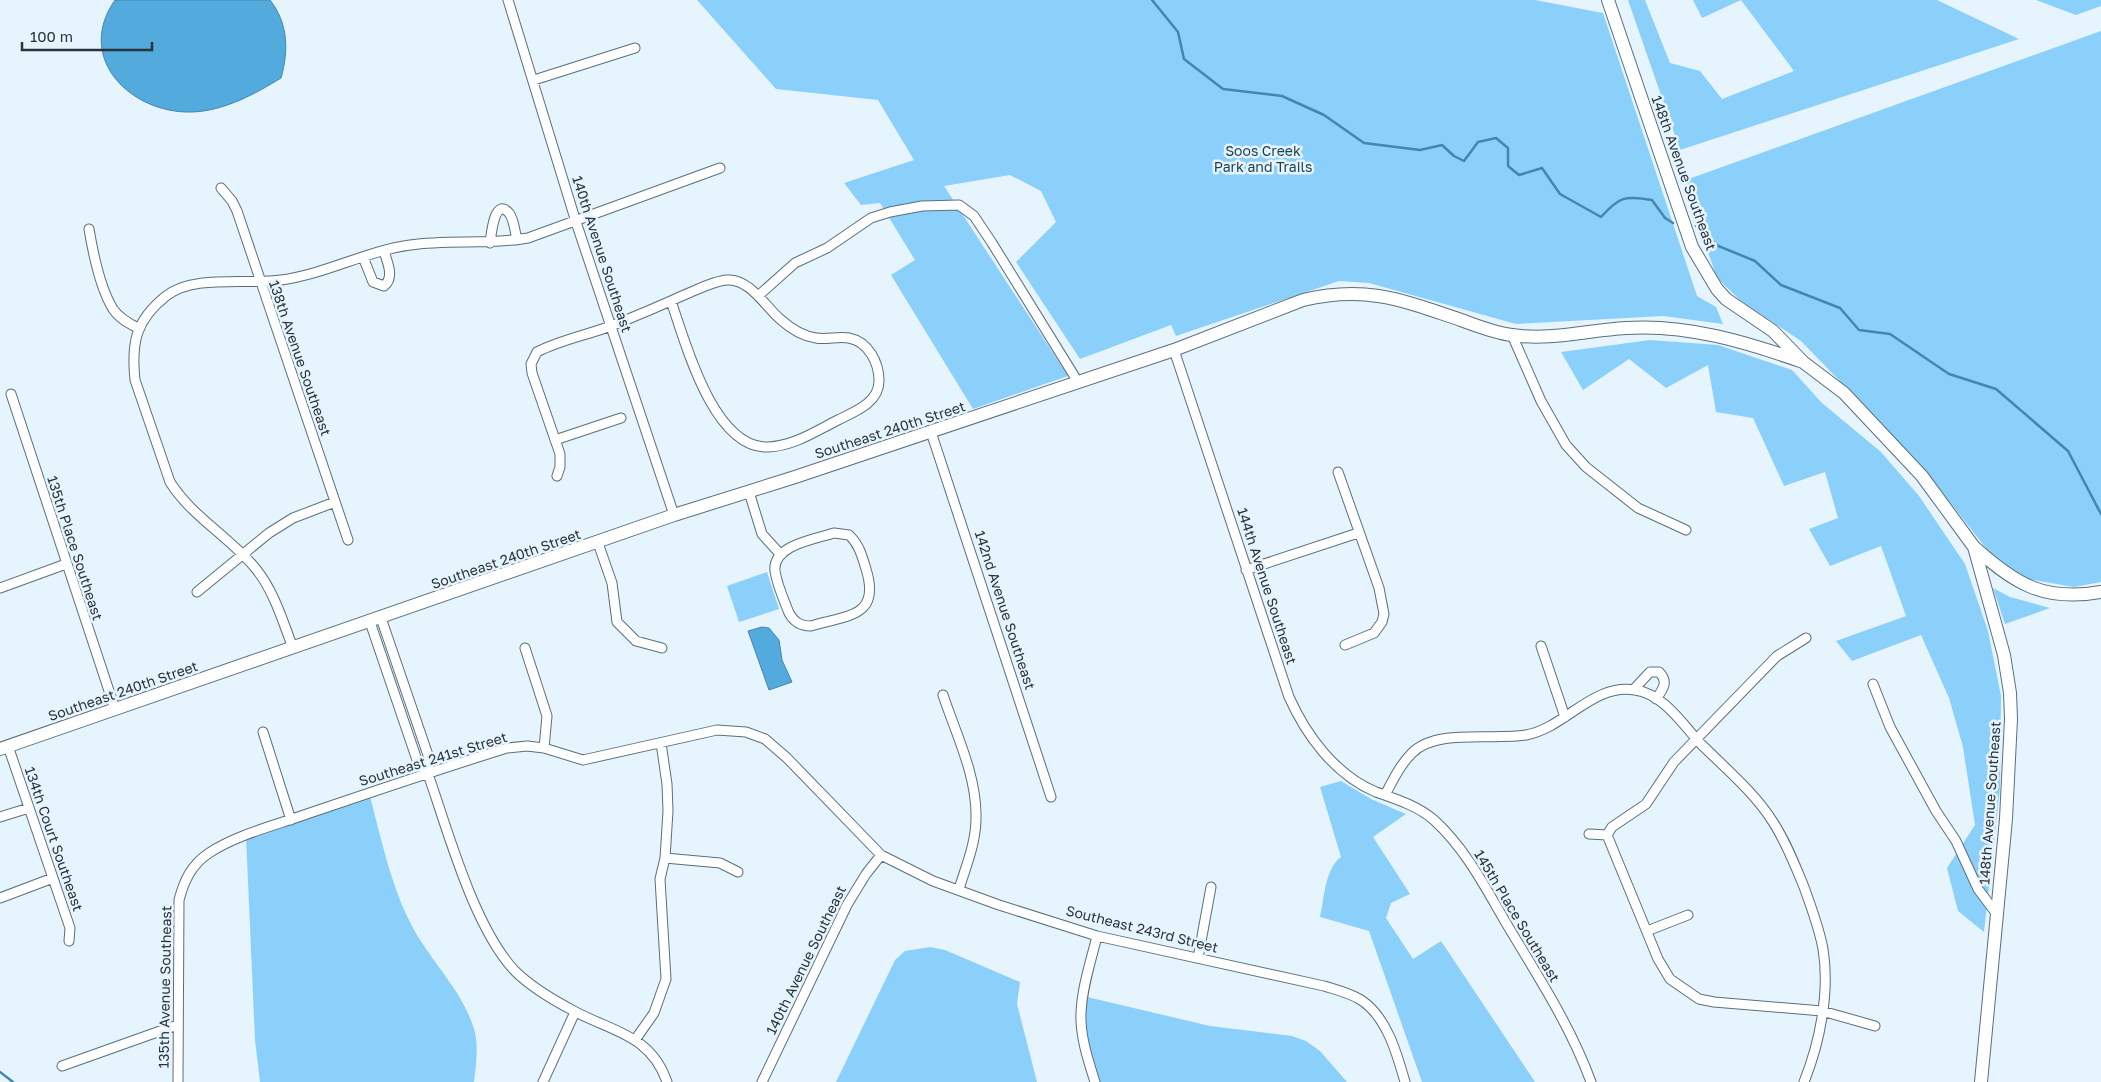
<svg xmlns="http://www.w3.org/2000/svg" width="2101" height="1082" font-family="'Golos Text',sans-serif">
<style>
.green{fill:#8bd0fb}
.water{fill:#52aadd;stroke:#4686ac}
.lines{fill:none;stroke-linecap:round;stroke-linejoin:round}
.stream{stroke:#4686ac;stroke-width:2.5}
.street-casing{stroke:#5a6f7c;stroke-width:11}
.secondary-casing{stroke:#5a6f7c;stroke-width:14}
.street{stroke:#fff;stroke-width:9}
.secondary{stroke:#fff;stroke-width:12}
.labels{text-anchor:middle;stroke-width:5;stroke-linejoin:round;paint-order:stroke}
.park-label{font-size:14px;fill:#1a3f55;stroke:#e6f4fe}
.street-label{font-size:14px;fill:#2a3339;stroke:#e6f4fe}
</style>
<rect width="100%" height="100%" fill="#e6f4fe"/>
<path class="green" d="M697,0H1535L1603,13L1697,296L1716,307L1723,324L1663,316L1516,324L1369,283L1339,281L1176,336L1171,325L1080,359L1016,262L1056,222L1041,191L1010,175L944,186L1068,376L973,409L891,275L915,260L880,203L861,205L844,183L914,160L878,100L776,89Z
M1628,0H1645L1670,63L1700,71L1722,99L1794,71L1741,0L1702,18L1693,0H1937L2019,39L1680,150Z
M2036,0H2101V6L2076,15Z
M2101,31V582L2074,587L2028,579L2010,570L1992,556L1920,464L1801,341L1741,301L1717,278L1683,181Z
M1650,340L1718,345L1792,370L1822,403L1881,452L1919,496L1965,564L1988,631L2001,696L2000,788L1984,932L1958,911L1947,868L1975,825L1963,747L1949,698L1921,635L1852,661L1836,641L1906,616L1881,546L1830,566L1809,529L1838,518L1825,472L1784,486L1753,418L1716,412L1708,365L1666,388L1629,359L1583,390L1561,352Z
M767,572L779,609L739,622L727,586Z
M1993,588L2010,597L2050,608L2005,624Z
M1341,781L1371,799L1406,814L1373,837L1410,894L1391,903L1386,918L1413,959L1441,941L1535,1082H1422L1369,931L1320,917C1324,900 1325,868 1341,857L1320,787Z
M369,793C381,837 390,883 411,924C429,960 462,989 474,1029C479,1045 476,1065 474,1082H260L255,1040L246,836Z
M930,947L945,950L1020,982L1017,1004L1037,1082H836L895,960L905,951Z
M1083,996L1210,1026L1292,1036L1306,1041L1320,1051L1347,1082H1095L1087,1056Z"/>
<path class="water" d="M115,0H270C288,23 289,50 281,78C255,94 224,111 192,112C132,114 74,59 115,0Z
M762,627L769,628L779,640L782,660L792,682L769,690L748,631Z"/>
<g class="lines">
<path class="stream" d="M1152,0L1178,32L1184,59L1223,89L1282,96L1324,115L1364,143L1420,150L1442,145L1454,156L1464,161L1478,142L1496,138L1508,148V166L1519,175L1542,168L1560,194L1601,217C1620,196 1624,196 1652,200L1665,218L1673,223
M1696,226L1705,232L1716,245L1755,261L1781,285L1840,308L1859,330L1890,334L1949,374L1996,389L2068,451L2101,514
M0,1072L13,1082"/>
<defs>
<path id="street" d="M508,0L576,222L674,515
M534,80L635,48
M221,188L232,201L237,211L348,540
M89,229C93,253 100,288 113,309C119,318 128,323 138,328
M490,243C491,237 494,196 509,213C514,219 515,232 517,240
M363,257L373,282L384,286C395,277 387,262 384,251
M758,296L795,263L827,248L871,218L890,212L922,206L959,205L974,216L992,243L1078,382
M1512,335L1541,401L1566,445L1586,467L1638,508L1686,530
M1174,350L1289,697C1306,735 1335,775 1376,792C1396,799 1418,806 1434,820C1467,850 1487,891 1509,928C1539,978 1571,1027 1591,1082
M11,394L115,709
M931,432L1051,797
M555,440L621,418
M1338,472L1379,588L1384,614L1382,622L1374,633L1345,645
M557,476L560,467V454L532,373L531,364L537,352C560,340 587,335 611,326C636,316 660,306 684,295C697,290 713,281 727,280C749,278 765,306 780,319C790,328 801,336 816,338C827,340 838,336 849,338C869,342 879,363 879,381C879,403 854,412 838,420C816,431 794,446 768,447C713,449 685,341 671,301
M749,492L762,534L781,555
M834,533L849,535C859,544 862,556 866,569C881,617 848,615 811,626C800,626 794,622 789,613C784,600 777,585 775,571C772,545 816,539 834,533Z
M598,543L612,583L617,622L636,641L662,648
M1246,570L1358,533
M0,588L66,564
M197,592L269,533L293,518L335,502
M381,618L429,758L428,774
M370,622L417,760L428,774C448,831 474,928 515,971C532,988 553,1000 574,1011C613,1032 651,1035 667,1082
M1541,646L1565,717
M293,648C283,622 274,591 256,569C230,537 192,517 170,482L135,380C131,342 136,320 166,296C194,274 247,285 281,280C326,274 366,251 410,245C449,239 488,245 528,238L720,168
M525,648L547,716L544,748
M1873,684L1890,727L1936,811L1956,841L1978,889L1996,913
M1634,689L1650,672H1659C1669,682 1663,689 1656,699
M943,695C956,734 977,776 976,818C976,843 966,866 959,889
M263,732L291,820
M8,746L70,928L69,941
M1385,795C1393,780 1400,765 1412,753C1437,728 1493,741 1526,735C1565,728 1593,683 1635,690C1664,694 1683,725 1701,744C1725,768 1755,793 1773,822C1786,842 1795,865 1804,887C1811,907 1819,927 1823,949C1830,992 1820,1042 1804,1082
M0,817L29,808
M1589,834L1607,835
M1607,835L1658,959L1670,979L1699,999L1714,1002L1822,1011L1875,1026
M1607,835L1612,827L1646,804L1674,762L1777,656L1806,638
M665,858L720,863L738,872
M0,898L53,878
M1647,931L1688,915
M1198,958L1211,887
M635,1040L654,1013L666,979L660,879L665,858L668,811L667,784L661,743
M62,1066L177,1025
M178,1082L179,900C184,881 191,865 209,853C236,835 273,826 304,815C372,792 439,769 507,748L527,746L544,748L583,760L717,730L746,732L765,739L787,758L881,855L933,881L999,905L1097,936L1324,986C1337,990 1350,993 1361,1000C1387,1017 1397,1054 1405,1082
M543,1082L575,1012
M762,1082L847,905L866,874L881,855
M1095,1082C1088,1060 1080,1036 1081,1013C1082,987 1091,961 1097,936"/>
<path id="secondary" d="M1608,0L1692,247L1717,289L1726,299L1773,331L1803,362L1844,393L1922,476L1974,547L2004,655L2010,693L2011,719L2006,819L1981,1082
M1974,547C2015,584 2044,602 2101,592
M0,749L674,515L795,477L1174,350L1303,300C1366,285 1402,300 1461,320C1478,326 1495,333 1512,335C1550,341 1588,330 1626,328C1687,324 1746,342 1803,362"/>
</defs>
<use href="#street" class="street-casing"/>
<use href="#secondary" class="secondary-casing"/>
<use href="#street" class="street"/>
<use href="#secondary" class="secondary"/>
</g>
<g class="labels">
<g class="park-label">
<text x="1263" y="156">Soos Creek<tspan x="1263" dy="16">Park and Trails</tspan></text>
</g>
<g class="street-label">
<text transform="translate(1684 173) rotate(70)" y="5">148th Avenue Southeast</text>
<text transform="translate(602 254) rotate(72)" y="5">140th Avenue Southeast</text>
<text transform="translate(300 358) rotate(71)" y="5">138th Avenue Southeast</text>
<text transform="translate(890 430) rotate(-18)" y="5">Southeast 240th Street</text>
<text transform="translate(75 548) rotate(72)" y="5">135th Place Southeast</text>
<text transform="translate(506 559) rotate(-19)" y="5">Southeast 240th Street</text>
<text transform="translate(1267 586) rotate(72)" y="5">144th Avenue Southeast</text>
<text transform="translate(1005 610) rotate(72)" y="5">142nd Avenue Southeast</text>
<text transform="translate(123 691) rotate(-19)" y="5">Southeast 240th Street</text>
<text transform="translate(433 759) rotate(-17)" y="5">Southeast 241st Street</text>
<text transform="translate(1990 803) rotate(-86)" y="5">148th Avenue Southeast</text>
<text transform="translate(54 839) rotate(71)" y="5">134th Court Southeast</text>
<text transform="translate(1517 916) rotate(59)" y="5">145th Place Southeast</text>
<text transform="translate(1142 929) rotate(14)" y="5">Southeast 243rd Street</text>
<text transform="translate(806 960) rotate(-64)" y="5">140th Avenue Southeast</text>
<text transform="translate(165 987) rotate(-89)" y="5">135th Avenue Southeast</text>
</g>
</g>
<path d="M22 42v8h130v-8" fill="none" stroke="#2a3339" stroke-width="2.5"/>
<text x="30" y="42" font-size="15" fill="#2a3339" stroke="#e6f4fe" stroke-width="4" paint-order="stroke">100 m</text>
</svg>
